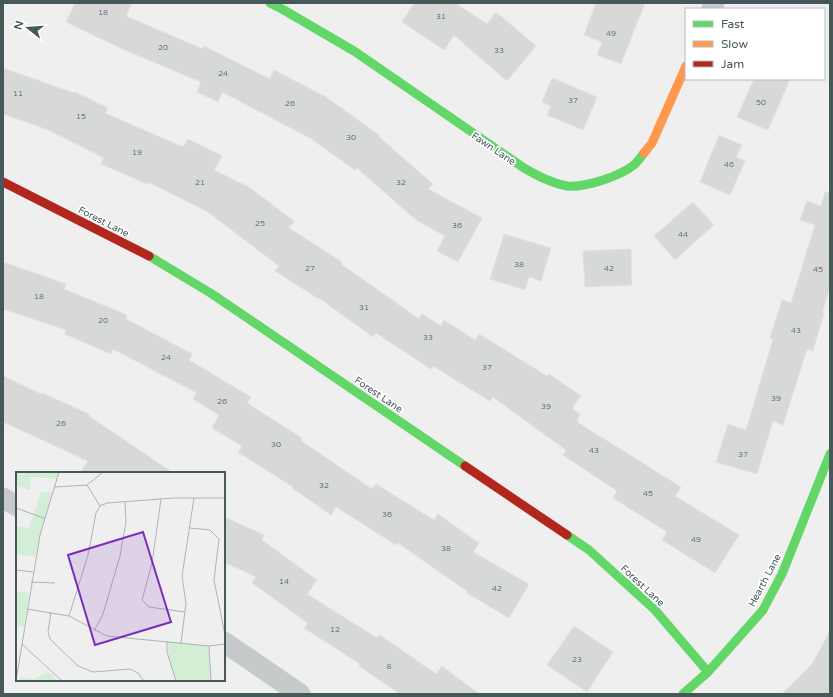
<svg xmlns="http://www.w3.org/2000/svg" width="833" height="697" font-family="'Varela Round',sans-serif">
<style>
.building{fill:#d7d8d8;stroke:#e1e1e2}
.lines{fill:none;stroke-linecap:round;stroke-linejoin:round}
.street{stroke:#c7cacb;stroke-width:21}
.fast{stroke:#63d668;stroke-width:9}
.slow{stroke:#ff974d;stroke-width:9}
.jam{stroke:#b3261e;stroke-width:9}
.labels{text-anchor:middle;stroke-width:3.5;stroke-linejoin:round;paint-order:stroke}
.number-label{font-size:8px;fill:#6c797b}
.street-label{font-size:10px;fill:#47585b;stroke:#fff}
.inset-road{fill:none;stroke:#acb3b4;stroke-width:1}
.view{fill:#7b2cbf;fill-opacity:0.15;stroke:#7b2cbf;stroke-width:2}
.inset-edge{fill:none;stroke:#47585b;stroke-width:2}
</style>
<rect width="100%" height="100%" fill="#f0efef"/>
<path class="building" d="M75,3H132L126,16L203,49L204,46L270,79L274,70L326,97L380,136L379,137L433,184L428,189L482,218L458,262L437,251L445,236L416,220L357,168L355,170L310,138L222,92L218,102L197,92L201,82L118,47L66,22Z
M414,3H455L487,24L496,12L536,46L507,81L454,35L444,50L402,22Z
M596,3H645L621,64L597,55L602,42L584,35Z
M3,68L74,93L75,92L108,108L105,113L183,147L188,139L222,156L214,170L249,187L294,221L289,228L342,262L341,264L419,319L422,314L441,326L444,320L475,340L479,334L547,376L549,374L581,396L572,408L580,414L577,422L681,487L675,496L739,535L715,573L662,540L667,532L613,498L617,491L563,455L566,450L493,397L490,401L433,366L431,369L376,333L373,337L319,298V299L275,271L279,266L208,212L148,182L147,184L101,164L104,158L46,129L3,114Z
M552,78L597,97L583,130L547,115L551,106L542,102Z
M754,79H790L768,130L737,117Z
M719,135L742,145L736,157L745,161L730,195L700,182Z
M825,192L830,193V287L822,313H824L813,351L807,349L783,425L773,421L757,474L716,462L728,424L746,430L773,339L770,338L782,300L791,303L815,225L800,220L807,201L821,206Z
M693,202L714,225L675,260L654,236Z
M504,234L551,248L541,281L529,277L525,290L490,279Z
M631,249L632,285L585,287L583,251Z
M3,262L66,284L64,289L127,315L126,319L192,354L189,360L251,397L247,403L302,438L300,440L372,489L376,484L434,520L438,514L479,543L473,552L529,584L509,618L467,593V591L398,543L396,545L336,507L331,515L292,488L293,487L238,452L242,446L212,428L219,415L193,399L197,393L113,349L111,354L65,334L66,330L3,309Z
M3,376L41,394L42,393L89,414V416L173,473H80L88,461L3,422Z
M224,517L264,535L262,540L317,580L307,594L377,638L380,635L436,674L442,666L479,694H400L359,666L360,664L304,628L308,623L252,583L256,577L224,562Z
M574,626L613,652L587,692L547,665Z
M830,631V694H782L812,664Z"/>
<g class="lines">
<path class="street" d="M712,9L714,3
M3,498L17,506
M224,642L300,694"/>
<path class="fast" d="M270,3L282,9L354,51L524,168C538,176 551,183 567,186C585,188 620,176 634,165C638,161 641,157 644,153
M149,256L212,294L465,466
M567,535L589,550L655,610L708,672
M683,694L708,672L763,610L782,574L830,454"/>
<path class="slow" d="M644,153L652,143L686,66"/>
<path class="jam" d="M3,182L149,256
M465,466L567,535"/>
</g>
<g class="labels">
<g class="number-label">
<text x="103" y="15">18</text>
<text x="441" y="19">31</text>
<text x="611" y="36">49</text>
<text x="163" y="50">20</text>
<text x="499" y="53">33</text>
<text x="223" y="76">24</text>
<text x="18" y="96">11</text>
<text x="573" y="103">37</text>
<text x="761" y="105">50</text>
<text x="290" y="106">26</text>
<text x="81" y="119">15</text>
<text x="351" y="140">30</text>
<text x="137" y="155">19</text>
<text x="729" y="167">46</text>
<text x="200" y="185">21</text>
<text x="401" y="185">32</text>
<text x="260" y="226">25</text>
<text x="457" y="228">36</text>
<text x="683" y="237">44</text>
<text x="519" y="267">38</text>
<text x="310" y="271">27</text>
<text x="609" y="271">42</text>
<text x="818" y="272">45</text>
<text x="39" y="299">18</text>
<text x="364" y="310">31</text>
<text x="103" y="323">20</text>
<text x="796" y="333">43</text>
<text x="428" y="340">33</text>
<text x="166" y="360">24</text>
<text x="487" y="370">37</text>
<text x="776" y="401">39</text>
<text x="222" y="404">26</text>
<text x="546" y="409">39</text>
<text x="61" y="426">26</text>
<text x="276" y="447">30</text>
<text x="594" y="453">43</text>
<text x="743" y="457">37</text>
<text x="324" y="488">32</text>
<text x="648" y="496">45</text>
<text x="387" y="517">36</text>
<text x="696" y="542">49</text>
<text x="446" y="551">38</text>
<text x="284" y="584">14</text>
<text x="497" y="591">42</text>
<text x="335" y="632">12</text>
<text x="577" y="662">23</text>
<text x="389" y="669">8</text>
</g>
<g class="street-label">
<text transform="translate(494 148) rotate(34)" y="4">Fawn Lane</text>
<text transform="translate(104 221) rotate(27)" y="4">Forest Lane</text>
<text transform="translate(379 394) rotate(34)" y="4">Forest Lane</text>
<text transform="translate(764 580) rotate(-62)" y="4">Hearth Lane</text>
<text transform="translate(643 585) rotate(43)" y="4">Forest Lane</text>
</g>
</g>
<g transform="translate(16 472)">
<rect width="209" height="209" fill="#f0efef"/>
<path d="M0,0H43L41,7L15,5L14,18L0,14ZM25,20H36L19,84L0,83V54L13,56ZM0,119L13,121L8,155L0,154ZM151,169L193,174L195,209H160L153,187ZM32,200L42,209H3L4,205L17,207Z" fill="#d4eed5"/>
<path class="inset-road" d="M71,13L84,34M39,15L71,13L87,0M145,27L136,91L126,128L133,135L169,140M0,36L28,46M174,56L194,58L203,67L198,108L209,163M0,98L17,100M15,110L39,111M11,137L53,144L91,164L193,174L209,172M35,140L32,160L34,167L62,194L77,200L114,197L122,201L128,209M53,144L72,83L80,41L84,34L91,31L158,26H209M78,159L87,142L104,84L110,50L109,30M151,169V180L160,209M165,171L170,131L166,104L178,26M6,172L46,209M193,174L195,209M0,209L24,63L43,0"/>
<path class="view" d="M127,60L155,150L79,173L52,83Z"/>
<rect width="209" height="209" class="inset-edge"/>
</g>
<rect width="833" height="697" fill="none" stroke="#47585b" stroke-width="8"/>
<rect x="685" y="8" width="140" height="72" fill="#ffffff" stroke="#b5bcbd"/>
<rect x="693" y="21" width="20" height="6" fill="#63d668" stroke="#b5bcbd"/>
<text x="721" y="28" font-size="12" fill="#47585b">Fast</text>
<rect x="693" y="41" width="20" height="6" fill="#ff974d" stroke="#b5bcbd"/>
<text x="721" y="48" font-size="12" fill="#47585b">Slow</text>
<rect x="693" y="61" width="20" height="6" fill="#b3261e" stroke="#b5bcbd"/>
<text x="721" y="68" font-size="12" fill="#47585b">Jam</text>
<g transform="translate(28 28) rotate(287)" stroke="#ffffff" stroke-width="3" paint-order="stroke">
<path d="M0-3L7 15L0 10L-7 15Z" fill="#47585b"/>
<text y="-6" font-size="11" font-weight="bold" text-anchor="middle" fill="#47585b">N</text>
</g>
</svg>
